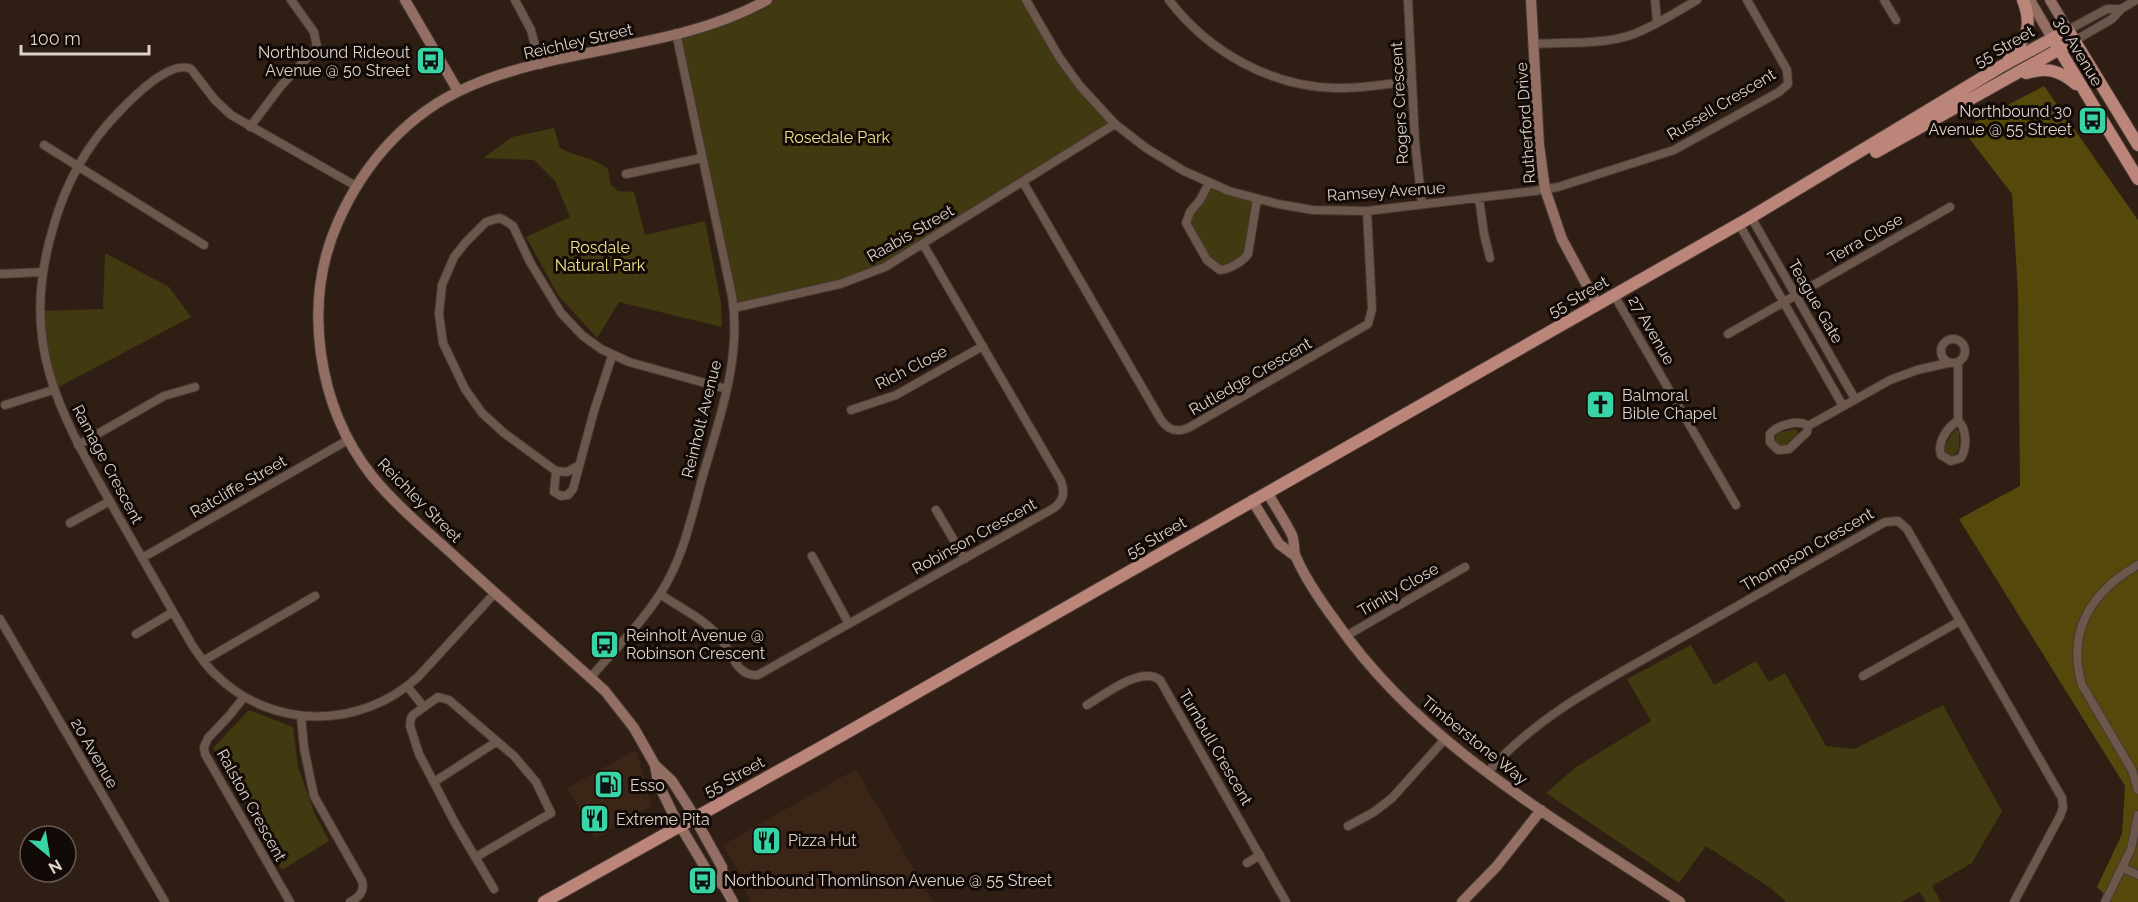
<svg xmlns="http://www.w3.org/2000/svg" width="2138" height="902" font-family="Raleway,sans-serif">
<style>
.built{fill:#3b2517}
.green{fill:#413910}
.forest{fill:#54490a}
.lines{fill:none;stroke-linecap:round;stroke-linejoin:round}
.street-casing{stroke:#473832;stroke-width:10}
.secondary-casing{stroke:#473832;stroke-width:12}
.primary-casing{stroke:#473832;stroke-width:14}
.street{stroke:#6b574c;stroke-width:8}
.secondary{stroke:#936e63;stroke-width:10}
.primary{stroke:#bb857a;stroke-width:12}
.labels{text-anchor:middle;stroke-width:6;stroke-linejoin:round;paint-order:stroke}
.street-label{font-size:16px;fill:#ded2cc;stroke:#120a06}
.poi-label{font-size:16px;fill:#ded2cc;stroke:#120a06;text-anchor:start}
.park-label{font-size:16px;fill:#f1e18a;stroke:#120a06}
</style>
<rect width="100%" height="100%" fill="#2f1e14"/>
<path class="built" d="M636,750L652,806L595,838L567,788Z
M856,769L933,902H750L736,867L723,845Z"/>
<path class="green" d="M767,0H1027L1068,70L1115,124L869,274L734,308L676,33Z
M554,128L560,148C576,157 594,157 608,169L611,185L618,191L634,192L645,235L705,221L721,303L722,327L619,302L597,338L558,295L526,237L570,217L555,181L534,160L483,158L512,137Z
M1209,183L1257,199L1246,257L1216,268L1187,226Z
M105,253L169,287L191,317L53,390L41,311L103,309Z
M1796,429L1798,434L1785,445L1780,446L1774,441L1777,433Z
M1955,429L1959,431C1959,440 1962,453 1952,456L1945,453L1944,447Z
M1691,645L1714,685L1756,661L1769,682L1785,673L1826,746L1854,749L1943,705L2002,811L1972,863L1932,886L1941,902H1926L1920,892L1901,902H1786L1772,889L1706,846L1679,883L1546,793L1576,767L1651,721L1627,679Z
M249,710L293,727L298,767L314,812L329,841L282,870L213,748Z"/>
<path class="forest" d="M2044,86L2138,220V902H2112L2097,887L2122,834L2125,786L1959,519L2020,486L2018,291L2012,194L1962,129Z"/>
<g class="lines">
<defs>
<path id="street" d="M515,0L531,30L540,65
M1026,0L1059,57L1080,86L1115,124L1146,148L1184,171L1229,191L1278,204L1313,210L1367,211L1535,191L1558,187L1674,150L1779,92L1788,84L1787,70L1747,0
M1169,0C1208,51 1269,86 1334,88C1360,89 1386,84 1412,81
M1408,0L1415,142L1422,204
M1655,0L1657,22
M1884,0L1896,20
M2068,30L2107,9H2121
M2074,41L2112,19L2121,9L2136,0
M1534,44C1566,42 1601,45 1631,35C1654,27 1676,12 1697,0
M250,127L280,87L317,47L314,32L291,0
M44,145L204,245
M626,174L702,158
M1023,182L1161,420C1169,431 1178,433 1190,427L1368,324L1372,309L1367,211
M1209,183L1200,200L1190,212L1186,223L1207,260L1220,270C1230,269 1242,262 1248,254L1257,199
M356,186L231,115L215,100L191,69C170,59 131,99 117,114C86,146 65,185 53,228C19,343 58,410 113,507C139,553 166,599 192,645C199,655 206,666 215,674C271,730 360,730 418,677L495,593
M1479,198L1484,234L1490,258
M1751,217L1855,399
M1739,224L1843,406
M0,274L43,272
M1614,295L1736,505
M734,308L840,284L885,267L1115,124
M1728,334L1950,207
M1941 351a12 12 0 1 1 24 0a12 12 0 1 1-24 0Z
M1958,363V421C1967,428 1967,448 1961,458L1951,461L1941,455C1937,443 1947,427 1958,421
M5,405L53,390
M851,410L896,395L983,346
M1808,426L1807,432L1789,449L1778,450L1770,442V434C1777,425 1799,419 1808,426L1890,380L1917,370L1948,363
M78,445L164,396L195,387
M578,466L567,472L556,471L504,433L482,413L465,389L443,343L439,314L442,285L454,257L466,242L486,222L499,218L504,220L513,226L530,262L561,313L583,336L601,349L629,362L727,389
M556,471L554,492L561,496L568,495L573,489L594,411L612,356
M936,510L965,559
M70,523L110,501
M812,556L849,624
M142,558L348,440
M2138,565C2092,591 2066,631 2082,685L2132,770L2138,790
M660,594C681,609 708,620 723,642C732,655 738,677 758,675L1054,508C1064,500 1065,492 1061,481L923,244
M0,619L165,902
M136,634L173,612
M1346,636L1465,567
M203,661L315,596
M1863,676L1960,621
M590,678C614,650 641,624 660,594C683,559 691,518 702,479C719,419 742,359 732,296L676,33
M407,686L423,706
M244,697L229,716L208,738L204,747L205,754L290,902
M1087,705C1104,695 1142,665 1160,680L1286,902
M301,716L304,748L314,796L362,881C365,892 359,897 350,902
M1487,773C1538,714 1608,680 1674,642C1744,602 1814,562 1885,522L1898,521L1907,529L2062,798L2063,808L2060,816L2014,902
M434,782L496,742
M1348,826L1374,812L1392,798L1445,739
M476,857L551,813L536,782L514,756L449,700L438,697L413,715L411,718L410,726L419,754L455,823L494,889
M1247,863L1260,855
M2123,868L2138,875
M2105,902L2131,849L2138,815"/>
<path id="secondary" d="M405,0L458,91
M1531,0L1539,145L1545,189L1562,239L1597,304
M2030,0L2052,38
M2050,0L2068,30
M1267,492C1275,506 1285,521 1292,535C1295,542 1293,551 1296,557C1306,580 1322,603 1337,623C1422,746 1558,820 1680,902
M1252,500L1279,544L1295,556
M655,765L658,783L673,814L709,874L724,886L733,902
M724,886L722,867L688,806L672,781L655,765L634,728L605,691C558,648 509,606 462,563C432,535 398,508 372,476C317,406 302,303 338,222C364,163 408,113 468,87C563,45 676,51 767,0
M1462,902L1497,866L1541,810"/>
<path id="primary" d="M2056,44L2138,179
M2009,57C2027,38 2033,26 2023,0
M2026,73C2047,67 2059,70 2076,84
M1876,152L2074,41
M544,902L825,745L1751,217L2000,67L2068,30L2138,145"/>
</defs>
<use href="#street" class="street-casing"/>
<use href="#secondary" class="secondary-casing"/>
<use href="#primary" class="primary-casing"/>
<use href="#street" class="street"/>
<use href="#secondary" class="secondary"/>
<use href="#primary" class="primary"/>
</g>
<defs>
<symbol id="bus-square" viewBox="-11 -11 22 22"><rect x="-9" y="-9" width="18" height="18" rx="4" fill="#39d4a5" stroke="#120a06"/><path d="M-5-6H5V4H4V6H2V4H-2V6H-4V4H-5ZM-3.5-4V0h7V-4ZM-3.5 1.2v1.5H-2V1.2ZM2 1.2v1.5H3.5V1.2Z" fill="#111"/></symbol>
<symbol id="church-square" viewBox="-11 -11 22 22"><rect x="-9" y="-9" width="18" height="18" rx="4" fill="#39d4a5" stroke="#120a06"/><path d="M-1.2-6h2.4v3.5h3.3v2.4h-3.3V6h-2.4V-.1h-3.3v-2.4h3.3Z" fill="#111"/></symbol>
<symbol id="fuel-square" viewBox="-11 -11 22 22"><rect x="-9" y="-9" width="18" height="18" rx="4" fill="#39d4a5" stroke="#120a06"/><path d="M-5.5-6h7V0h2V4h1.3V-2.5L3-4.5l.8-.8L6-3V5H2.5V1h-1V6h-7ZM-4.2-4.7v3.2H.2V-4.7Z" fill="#111"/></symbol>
<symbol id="restaurant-square" viewBox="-11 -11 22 22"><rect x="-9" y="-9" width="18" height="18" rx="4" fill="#39d4a5" stroke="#120a06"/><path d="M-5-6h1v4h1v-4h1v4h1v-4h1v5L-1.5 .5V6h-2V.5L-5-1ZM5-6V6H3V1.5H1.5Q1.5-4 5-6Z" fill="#111"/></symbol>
</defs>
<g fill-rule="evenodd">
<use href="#bus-square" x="414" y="44" width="33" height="33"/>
<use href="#bus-square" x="2076" y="104" width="33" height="33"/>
<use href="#church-square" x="1584" y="388" width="33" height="33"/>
<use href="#bus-square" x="588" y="628" width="33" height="33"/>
<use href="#fuel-square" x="592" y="768" width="33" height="33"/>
<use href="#restaurant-square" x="578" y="802" width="33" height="33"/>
<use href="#restaurant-square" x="750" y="824" width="33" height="33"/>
<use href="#bus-square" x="686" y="864" width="33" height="33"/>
</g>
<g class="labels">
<g class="street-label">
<text transform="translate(578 41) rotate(-13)" y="6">Reichley Street</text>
<text transform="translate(2004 46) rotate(-30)" y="6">55 Street</text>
<text transform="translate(2079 51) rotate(59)" y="6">30 Avenue</text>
<text transform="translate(1399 103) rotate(-93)" y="6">Rogers Crescent</text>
<text transform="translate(1721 104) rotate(-31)" y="6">Russell Crescent</text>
<text transform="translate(1525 123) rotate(-94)" y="6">Rutherford Drive</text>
<text transform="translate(1386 191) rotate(-4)" y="6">Ramsey Avenue</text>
<text transform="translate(910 233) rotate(-30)" y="6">Raabis Street</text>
<text transform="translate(1865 238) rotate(-30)" y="6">Terra Close</text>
<text transform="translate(1578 296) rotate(-30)" y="6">55 Street</text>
<text transform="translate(1816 301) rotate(60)" y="6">Teague Gate</text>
<text transform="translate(1652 330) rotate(60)" y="6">27 Avenue</text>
<text transform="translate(911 367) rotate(-27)" y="6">Rich Close</text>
<text transform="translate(1250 376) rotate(-30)" y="6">Rutledge Crescent</text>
<text transform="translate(701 419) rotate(-76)" y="6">Reinholt Avenue</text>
<text transform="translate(108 464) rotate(62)" y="6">Ramage Crescent</text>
<text transform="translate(238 486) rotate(-30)" y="6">Ratcliffe Street</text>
<text transform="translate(420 500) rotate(45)" y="6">Reichley Street</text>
<text transform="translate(974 536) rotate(-29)" y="6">Robinson Crescent</text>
<text transform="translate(1156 537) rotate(-30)" y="6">55 Street</text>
<text transform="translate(1807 549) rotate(-30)" y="6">Thompson Crescent</text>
<text transform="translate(1398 589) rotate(-30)" y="6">Trinity Close</text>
<text transform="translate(1475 740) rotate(39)" y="6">Timberstone Way</text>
<text transform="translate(1216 747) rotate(60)" y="6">Turnbull Crescent</text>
<text transform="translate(95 753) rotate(60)" y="6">20 Avenue</text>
<text transform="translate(734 776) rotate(-29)" y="6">55 Street</text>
<text transform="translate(252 805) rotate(61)" y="6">Ralston Crescent</text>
</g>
<g class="poi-label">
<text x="410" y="58" text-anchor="end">Northbound Rideout<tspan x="410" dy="18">Avenue @ 50 Street</tspan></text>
<text x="2072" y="117" text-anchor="end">Northbound 30<tspan x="2072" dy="18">Avenue @ 55 Street</tspan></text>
<text x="1622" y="401">Balmoral<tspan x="1622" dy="18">Bible Chapel</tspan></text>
<text x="626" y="641">Reinholt Avenue @<tspan x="626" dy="18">Robinson Crescent</tspan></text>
<text x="630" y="791">Esso</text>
<text x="616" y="825">Extreme Pita</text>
<text x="788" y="846">Pizza Hut</text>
<text x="724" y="886">Northbound Thomlinson Avenue @ 55 Street</text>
</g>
<g class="park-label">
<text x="837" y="143">Rosedale Park</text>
<text x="600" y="253">Rosdale<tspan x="600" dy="18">Natural Park</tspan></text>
</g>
</g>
<g transform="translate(48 854) rotate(150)"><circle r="28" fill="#120a06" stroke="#645a55" stroke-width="1.5"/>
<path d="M0-4.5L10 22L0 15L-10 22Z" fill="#39d4a5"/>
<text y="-9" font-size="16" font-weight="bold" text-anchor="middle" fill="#ded2cc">N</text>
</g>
<path d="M21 45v9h128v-9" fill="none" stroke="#ded2cc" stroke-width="3"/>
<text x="30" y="45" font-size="18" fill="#ded2cc" stroke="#120a06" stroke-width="4.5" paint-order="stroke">100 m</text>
</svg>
